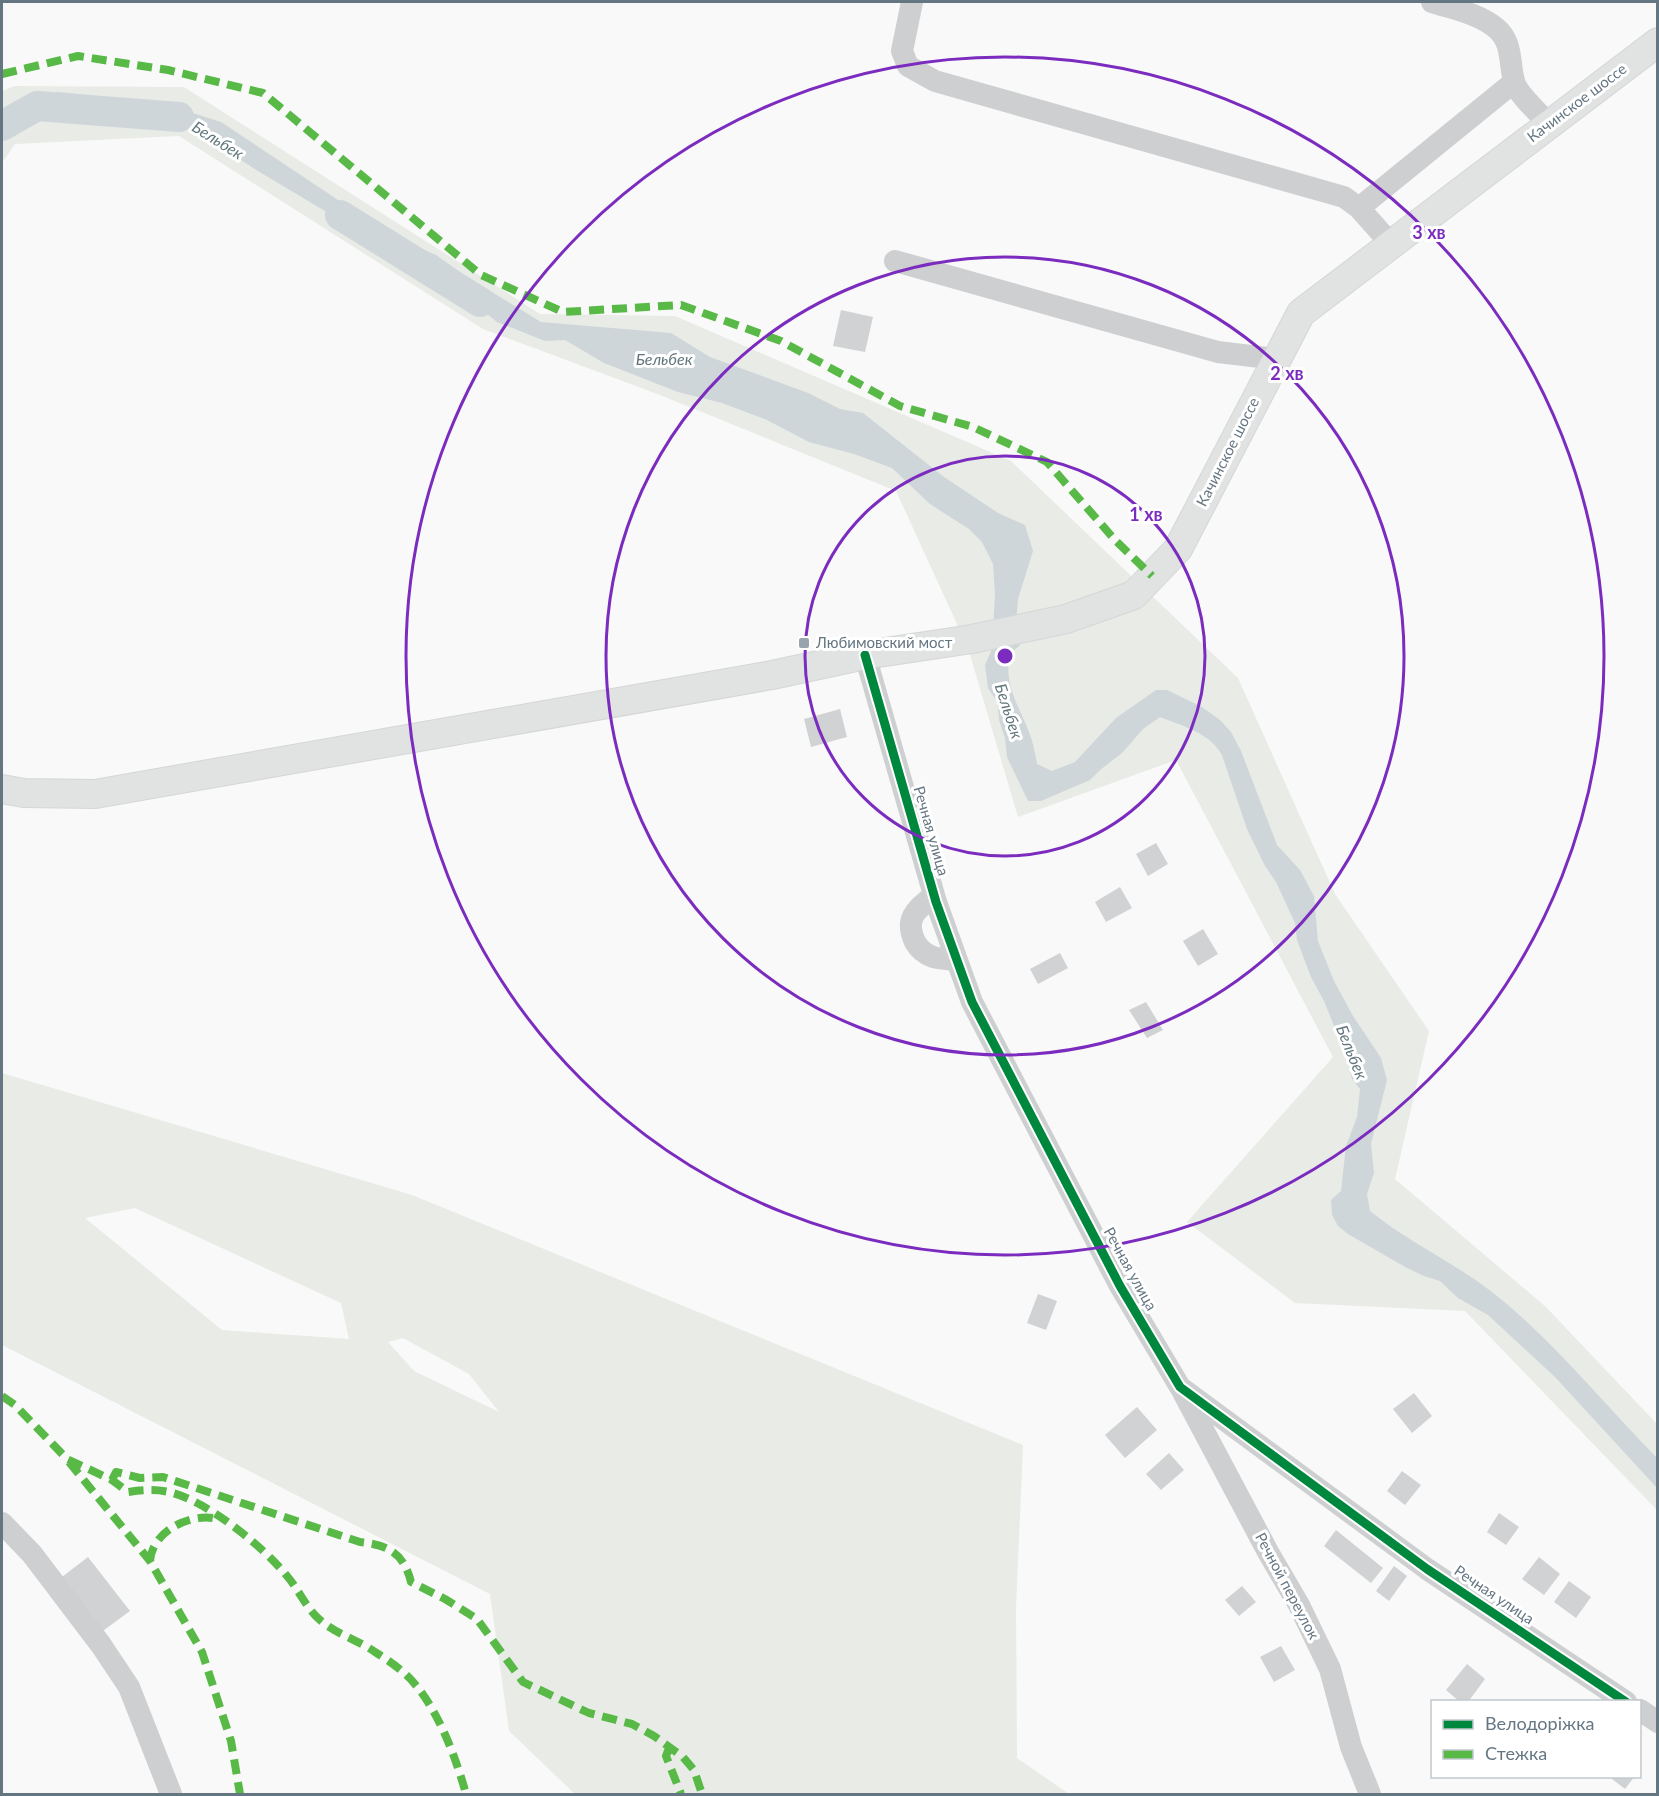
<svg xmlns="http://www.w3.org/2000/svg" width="1659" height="1796" font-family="Lato,sans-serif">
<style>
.green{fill:#e8ebe6;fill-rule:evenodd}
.water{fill:#ced6d9}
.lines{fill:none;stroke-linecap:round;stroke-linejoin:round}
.river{stroke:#ced6d9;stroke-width:30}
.building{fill:#d0d2d3}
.major-casing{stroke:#d5d6d7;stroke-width:30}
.minor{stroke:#cecfd0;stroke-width:22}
.major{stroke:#e1e2e2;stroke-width:28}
.quiet{stroke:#58b947;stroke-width:8;stroke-dasharray:15 8;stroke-linecap:butt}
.cycleway-casing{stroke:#fff;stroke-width:13}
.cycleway{stroke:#00873e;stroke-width:9}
.ring{fill:none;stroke:#7b2cbf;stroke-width:3}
.poi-dot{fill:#99a4ac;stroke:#fff;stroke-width:2}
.labels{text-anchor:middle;stroke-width:6;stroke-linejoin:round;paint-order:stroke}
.street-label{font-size:15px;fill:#657683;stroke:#fff}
.poi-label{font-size:15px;fill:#657683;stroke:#fff;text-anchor:start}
.water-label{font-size:16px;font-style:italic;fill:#60757c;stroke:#fff}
.centre{fill:#7b2cbf;stroke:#fff;stroke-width:3}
.ring-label{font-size:18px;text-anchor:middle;font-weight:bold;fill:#7b2cbf;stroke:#fff;stroke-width:6;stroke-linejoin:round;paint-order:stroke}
</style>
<rect width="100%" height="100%" fill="#f9f9f9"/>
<path class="green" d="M14,86L184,87L540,314L675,316L1011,461L1238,678L1335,894L1429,1031L1395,1179L1546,1307L1657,1424V1510L1465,1311L1295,1303L1187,1222L1333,1057L1176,760L1018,817L968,648L896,491L660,395L483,329L179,136L15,144L2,163V91Z
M2,1073L412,1195L1023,1445L1016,1608L1017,1758L1069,1794H575L509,1731L490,1594L2,1345ZM135,1208L341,1303L349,1339L222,1330L85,1218ZM403,1338L469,1374L499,1412L414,1371L388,1342Z"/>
<path class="water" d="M58,92L154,102L177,108L221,122L395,238L436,255L464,275L541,322L671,333L710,357L808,393L840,409L863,413L944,477L998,513L1025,525L1033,551L1018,599L1016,622L1020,645L1009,655C1005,687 1017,702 1029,732C1033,742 1035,753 1037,764L1052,771L1075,762L1116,718L1156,690H1167L1202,707L1220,720L1231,732L1241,751L1277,845L1300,870L1314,896L1318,941L1334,981L1353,1016L1381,1058L1387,1080L1371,1144L1374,1173L1367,1194L1370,1211C1408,1242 1453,1262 1492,1292C1552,1339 1604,1404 1657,1458V1488L1555,1377L1488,1315L1458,1298L1440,1281L1424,1276L1407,1268L1348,1234L1338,1226L1332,1215L1331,1200L1341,1191L1346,1146L1357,1117L1360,1089L1352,1079L1346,1056L1324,1001L1311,977L1297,940L1295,923L1276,882L1265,866L1247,829L1222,755C1210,733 1183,726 1160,717L1143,729L1122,753L1100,770L1090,780L1041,801H1028L1007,757L1005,738L999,720L998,703L988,688L985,665L992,649L995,594L993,564L982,542L969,529L930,504L892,468L854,454L809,442L765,419L722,403L678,392L604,363L565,340L545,341L497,322L448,282L375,237L325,211L258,171L210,140L182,118L163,125L137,114L58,108L37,111L2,132V115L32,101Z"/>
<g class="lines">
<path class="river" d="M2,126L37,106L179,117
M340,215L480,302"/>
</g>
<path class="building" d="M841,310L873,317L865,352L833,346Z
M840,709L847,737L811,747L804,719Z
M1156,843L1168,864L1148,876L1136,854Z
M1120,887L1132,908L1106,922L1095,902Z
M1203,929L1218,954L1198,966L1183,941Z
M1060,953L1068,968L1038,984L1030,969Z
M1146,1002L1163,1030L1147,1038L1129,1010Z
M1038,1294L1057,1301L1046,1330L1027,1323Z
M1414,1393L1432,1416L1412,1433L1393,1409Z
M1137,1407L1157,1430L1125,1458L1105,1435Z
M1169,1453L1184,1470L1161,1490L1146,1474Z
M1402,1471L1421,1485L1405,1505L1387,1491Z
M1499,1513L1519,1527L1506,1545L1487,1532Z
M1336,1530L1383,1568L1371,1583L1324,1546Z
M88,1557L130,1611L100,1633L58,1580Z
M1539,1557L1560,1574L1544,1595L1522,1579Z
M1394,1566L1407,1576L1389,1601L1376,1591Z
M1569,1581L1591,1597L1576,1618L1554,1602Z
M1242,1586L1256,1602L1239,1616L1225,1600Z
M1281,1646L1295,1670L1274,1682L1260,1657Z
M1467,1664L1485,1679L1468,1702H1460L1446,1690Z
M1613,1776H1635L1625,1789L1612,1779Z"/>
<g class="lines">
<defs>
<path id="major" d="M2,789L24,793L95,794L772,675L865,655L972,639L1066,619L1134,595L1178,549L1301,313L1658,42"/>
</defs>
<use href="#major" class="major-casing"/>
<path class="minor" d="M912,2L902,51L908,66L935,81L1344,197L1359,208L1391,244
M1432,2C1453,9 1478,13 1496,28C1513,42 1509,63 1514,81C1517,94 1540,114 1549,124
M1359,208L1514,82
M895,261L1218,352L1276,359
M865,655L936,902L972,1002L1120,1286L1180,1387L1427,1569L1626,1702
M934,895C916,910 904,918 915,942C919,949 925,954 933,957C940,959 949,959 956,960
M1183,1392L1268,1552L1299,1605L1330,1669L1351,1747L1370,1794
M2,1523L32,1554L101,1645L129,1687L171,1794
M1640,1710L1658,1722"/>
<use href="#major" class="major"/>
<path class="quiet" d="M2,74L78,56L168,70L263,93L481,275L563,312L681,305L781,341L900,406L973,427L1047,462L1115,540L1152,576
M2,1396L15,1405L67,1459L112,1480L128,1492C142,1490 155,1489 169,1492C206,1500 264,1547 287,1576C299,1590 306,1608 320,1620C336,1634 358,1640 375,1652C388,1660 404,1671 414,1683C439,1712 456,1758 466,1794
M69,1462L150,1561L202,1652L231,1741L240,1794
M112,1480L116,1472L140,1478L163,1477L360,1542C389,1545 404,1554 411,1582L445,1599L477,1619L523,1682L589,1713L632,1724L654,1736L683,1757L694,1770L702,1794
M150,1561C152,1531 191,1512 218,1519
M669,1748L666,1756L681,1794"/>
<defs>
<path id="cycleway" d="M865,655L936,902L972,1002L1120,1286L1180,1387L1427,1569L1626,1702"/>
</defs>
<use href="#cycleway" class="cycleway-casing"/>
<use href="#cycleway" class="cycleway"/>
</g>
<g class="ring">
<circle cx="1005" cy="656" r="200"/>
<circle cx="1005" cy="656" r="399"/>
<circle cx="1005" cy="656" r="599"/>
</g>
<rect class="poi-dot" x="798" y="637" width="12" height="12" rx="3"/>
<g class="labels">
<g class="street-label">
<text transform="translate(1577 103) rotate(-37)" y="5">Качинское шоссе</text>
<text transform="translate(1228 452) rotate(-63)" y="5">Качинское шоссе</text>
<text transform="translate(931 831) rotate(74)" y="5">Речная улица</text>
<text transform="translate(1130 1269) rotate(61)" y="5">Речная улица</text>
<text transform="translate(1287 1586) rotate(62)" y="5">Речной переулок</text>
<text transform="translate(1494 1595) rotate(34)" y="5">Речная улица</text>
</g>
<g class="poi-label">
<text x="816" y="648">Любимовский мост</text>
</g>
<g class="water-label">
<text transform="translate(218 140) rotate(32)" y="6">Бельбек</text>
<text x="664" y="365">Бельбек</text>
<text transform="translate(1009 711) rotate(72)" y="6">Бельбек</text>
<text transform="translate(1352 1052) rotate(68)" y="6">Бельбек</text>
</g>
</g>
<circle cx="1005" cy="656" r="9" class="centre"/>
<g class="ring-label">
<text x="1429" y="239">3 хв</text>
<text x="1287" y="380">2 хв</text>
<text x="1146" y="521">1 хв</text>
</g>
<rect width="1659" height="1796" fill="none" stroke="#657683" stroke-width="6"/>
<rect x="1431" y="1700" width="210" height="78" fill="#ffffff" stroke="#c1c8cd" stroke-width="1.5"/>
<rect x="1443" y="1720" width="30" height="9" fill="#00873e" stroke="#c1c8cd" stroke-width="1.5"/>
<text x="1485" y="1730" font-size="18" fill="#657683">Велодоріжка</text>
<rect x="1443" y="1750" width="30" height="9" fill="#58b947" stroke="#c1c8cd" stroke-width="1.5"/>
<text x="1485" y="1760" font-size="18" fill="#657683">Стежка</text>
</svg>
